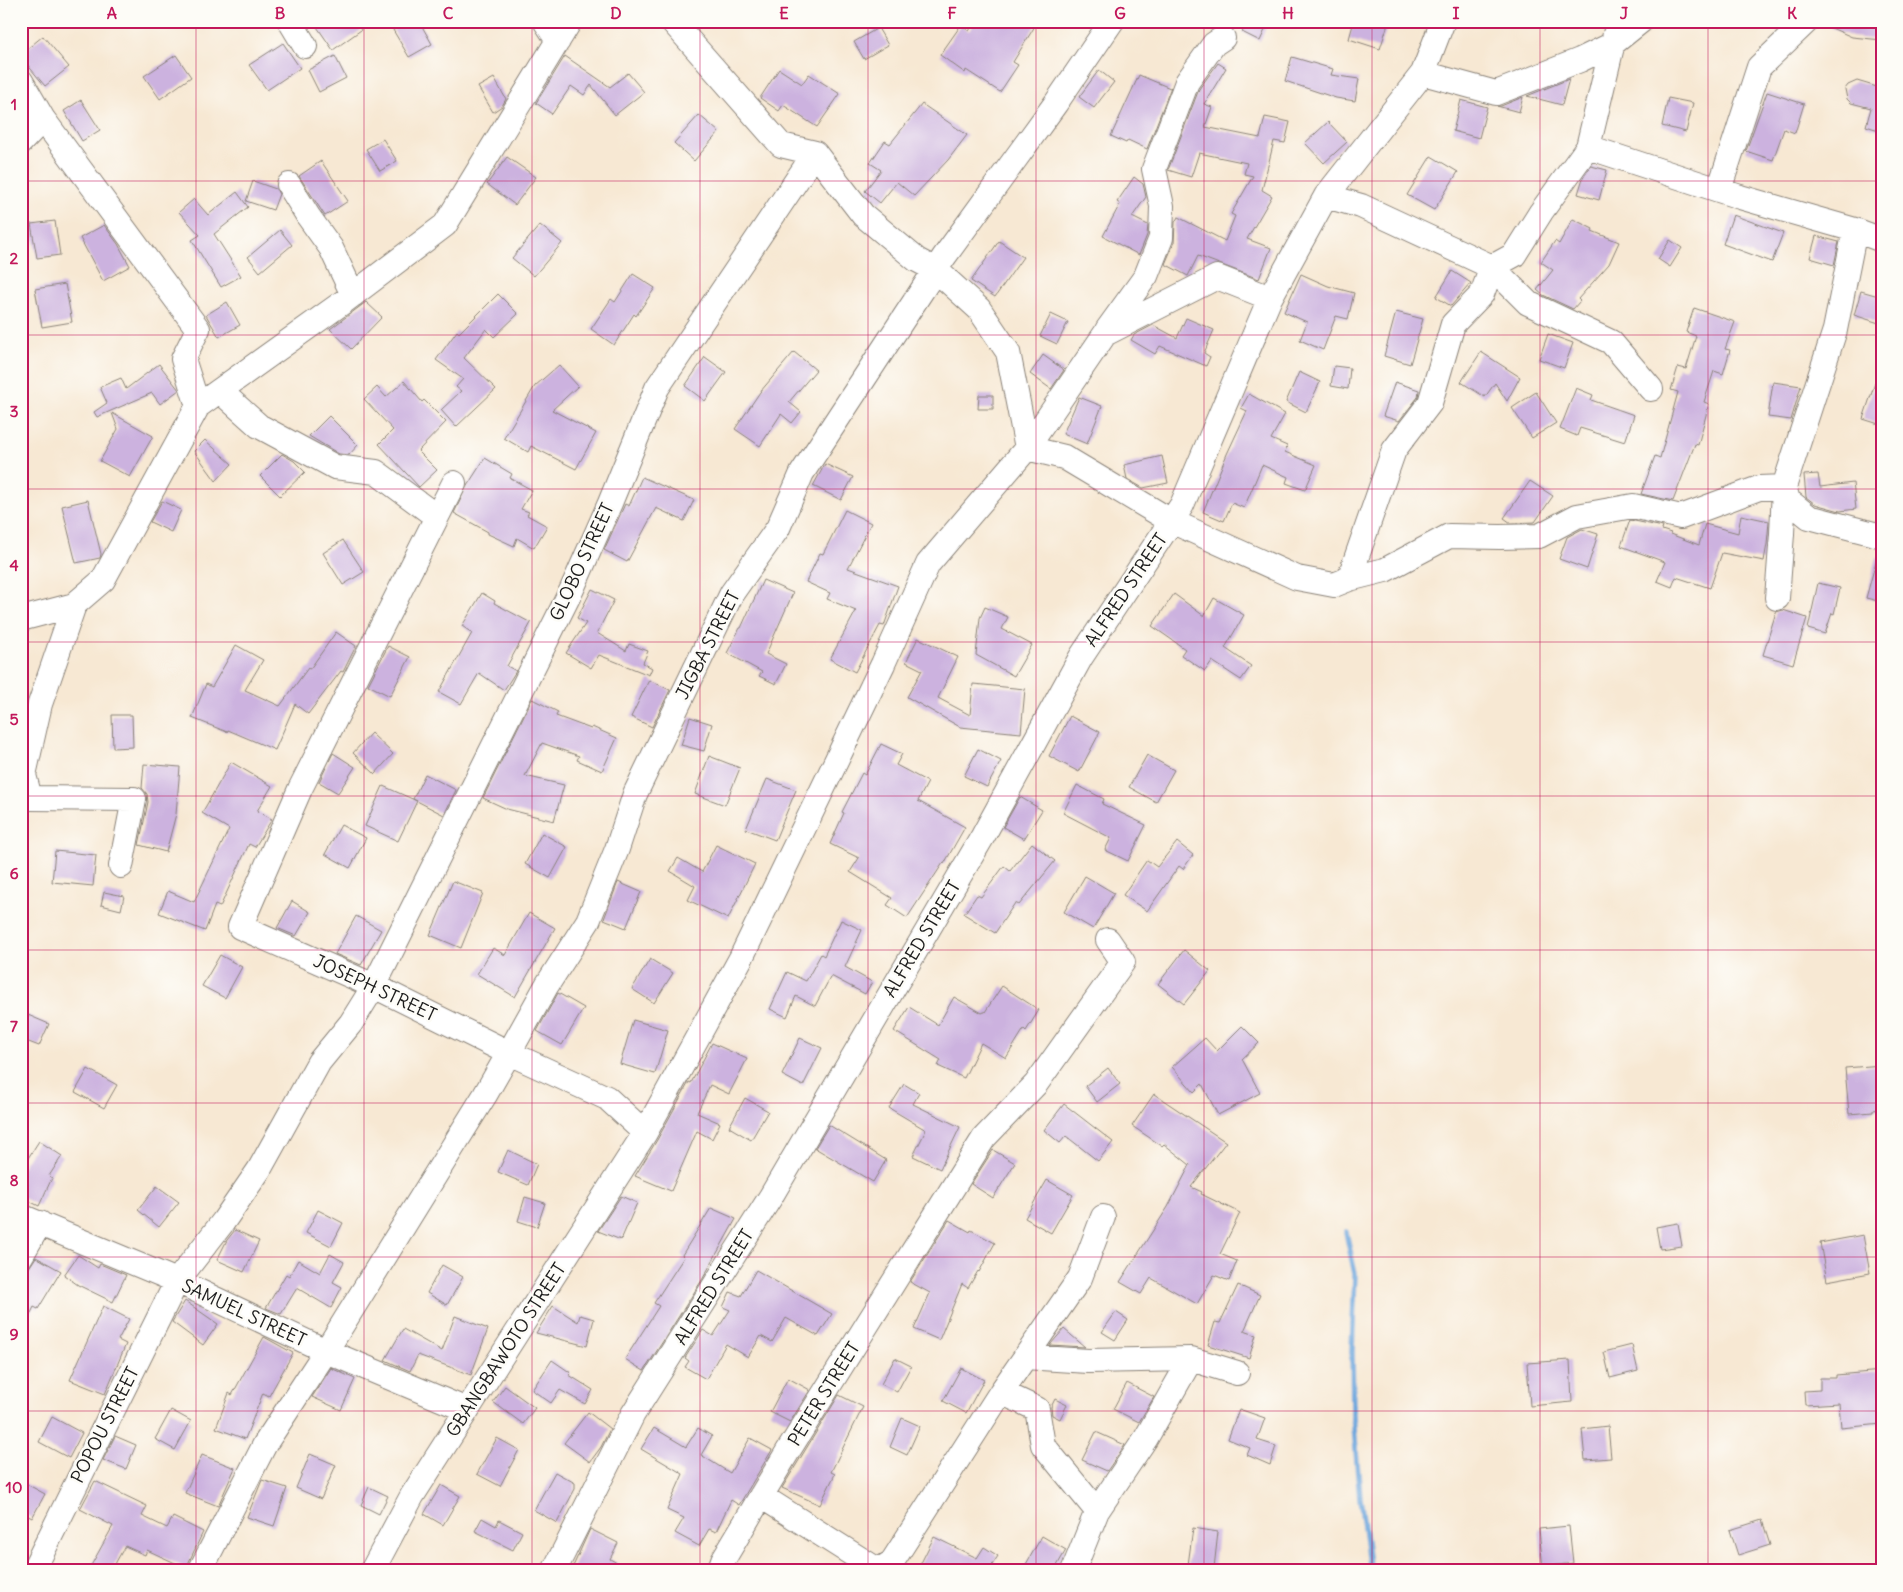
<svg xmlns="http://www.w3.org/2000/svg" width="1903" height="1592" font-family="Delius,sans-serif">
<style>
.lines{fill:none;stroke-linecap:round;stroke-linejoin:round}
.stream{stroke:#6fa7dd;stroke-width:5.5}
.building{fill:#ccb2df}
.minor-casing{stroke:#8a8278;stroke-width:26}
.minor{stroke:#fff;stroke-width:24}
.grid{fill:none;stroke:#c2185b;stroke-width:1;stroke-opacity:0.55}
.labels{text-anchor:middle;stroke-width:5;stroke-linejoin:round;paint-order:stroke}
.street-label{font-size:18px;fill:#1c1c1c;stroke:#fdfcf7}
.neatline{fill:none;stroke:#c2185b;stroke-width:2}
.grid-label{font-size:16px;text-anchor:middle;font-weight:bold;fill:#c2185b}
</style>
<rect width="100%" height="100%" fill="#fdfcf7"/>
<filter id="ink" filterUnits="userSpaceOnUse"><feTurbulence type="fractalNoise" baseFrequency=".02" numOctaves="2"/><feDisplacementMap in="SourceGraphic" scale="10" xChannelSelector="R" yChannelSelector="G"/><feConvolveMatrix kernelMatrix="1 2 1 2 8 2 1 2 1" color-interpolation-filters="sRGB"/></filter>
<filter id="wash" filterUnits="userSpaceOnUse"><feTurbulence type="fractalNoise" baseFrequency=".0096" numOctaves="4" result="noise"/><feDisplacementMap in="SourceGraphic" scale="20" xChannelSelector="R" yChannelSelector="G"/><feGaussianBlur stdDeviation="1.12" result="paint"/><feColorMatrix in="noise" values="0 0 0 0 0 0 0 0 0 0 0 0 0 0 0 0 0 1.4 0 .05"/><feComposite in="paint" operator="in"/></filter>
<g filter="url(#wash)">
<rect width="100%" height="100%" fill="#f7e8d3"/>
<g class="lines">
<path class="stream" d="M1346,1232L1355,1274L1352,1351L1353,1415L1360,1498L1370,1571"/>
</g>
<g id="blocks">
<path class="building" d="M313,21H355L361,30L333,50Z
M408,21H419L432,44L409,57L393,30Z
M976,21H1038L1013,62L1018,65L1000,92L966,70L965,73L940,55L961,25L969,31Z
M1247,21H1269L1260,41L1242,32Z
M1354,21H1389L1380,49L1349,39Z
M1820,21H1882V40L1852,37L1820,23Z
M878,28L888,45L864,59L854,42Z
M43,36L69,67L45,86L21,57V54Z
M283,43L300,68L267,90L249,65Z
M176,55L191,77L160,99L144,76Z
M335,56L346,78L319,92L308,70Z
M565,56L610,87L628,73L644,92L615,115L591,85L584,95L571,86L552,114L536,103Z
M1292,57L1333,69L1331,75L1359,79L1355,101L1336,98L1285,81Z
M1218,63L1226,68L1204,104L1212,107L1205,127L1260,138L1265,117L1290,122L1285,143L1274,141L1262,190L1272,196L1247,239L1271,248L1259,279L1198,256L1188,276L1165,264L1174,243L1175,222L1178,217L1225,241L1235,216L1231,214L1253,176L1244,174L1247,163L1199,153L1191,177L1168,170L1199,89Z
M779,69L802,84L809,74L840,94L817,127L783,105L779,111L760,98Z
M1099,70L1114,82L1094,108L1079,97Z
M1139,75L1170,88L1171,87L1147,149L1128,140L1126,143L1111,136Z
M494,78L506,99L502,106L493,112L478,87Z
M1569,79L1562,105L1527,96Z
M1857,81L1877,87V85H1882V131L1866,126L1871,108L1851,103L1847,99L1845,89L1848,85Z
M1767,92L1804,104L1795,133L1784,129L1773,160L1746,151Z
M1523,97L1519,112L1497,106H1501Z
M1668,98L1693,103L1686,132L1662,126Z
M81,100L100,130L82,141L64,111Z
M1461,100L1487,107L1479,138L1453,131Z
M922,104L967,135L948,160L914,196L897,182L880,203L865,191L881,170L870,163L885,141L890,144Z
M699,115L719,132L694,161L674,143Z
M1328,122L1347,142L1324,163L1305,143Z
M383,139L397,161L380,171L366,149Z
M1431,156L1458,172L1434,210L1407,195Z
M507,157L536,177L515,205L487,184Z
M321,161L348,201L325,216L299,176Z
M1591,166L1607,170L1599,200L1578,194L1583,178Z
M1134,177L1143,184L1146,197L1132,217L1148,225L1147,235L1139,255L1103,236L1120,204L1117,202Z
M253,181L276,189L279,194L273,210L246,201Z
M237,192L248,207L214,234L241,276L221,287L192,240L200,235L179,212L194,199L208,215Z
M1733,215L1783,233L1772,262L1723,244Z
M1573,219L1593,229L1592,231L1619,242L1609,264L1578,299L1580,301L1573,309L1543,295L1537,290L1553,270L1541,262L1555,241L1559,244Z
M55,221L60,255L37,258L31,224Z
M104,225L118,244L130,266L103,281L80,238Z
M540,225L562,243L534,276L512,258Z
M280,230L292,245L260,272L248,257Z
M1816,236L1839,242L1834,265L1810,258Z
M1670,240L1682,248L1670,267L1658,259Z
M999,241L1023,257L995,297L971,281Z
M1452,271L1471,283L1451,306L1436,297Z
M633,274L655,288L636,316L634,314L614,345L591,329L611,299L615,302Z
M1301,274L1328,286L1354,293L1348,319L1336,316L1323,350L1300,340L1307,322L1284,312Z
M65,284L72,322L42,327L35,289Z
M1861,291L1882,297V324L1854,315Z
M498,294L518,314L494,337L486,329L464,358L496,389L456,427L441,410L461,391L456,387L463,379L436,360L457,331L459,333Z
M227,302L240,325L219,337L206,315Z
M366,302L382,317L351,349L330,329Z
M1694,308L1735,322L1725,349L1730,350L1723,374L1714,371L1704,402L1709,404L1698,445L1695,444L1673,501L1641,494L1655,456L1660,458L1678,392L1671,390L1678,367L1686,369L1696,336L1686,332Z
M1396,312L1423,319L1410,364L1384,356Z
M1051,314L1068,322L1057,344L1040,336Z
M1186,318L1214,330L1204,353L1210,357L1206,366L1160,346L1155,354L1131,340L1134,335L1153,325L1177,338Z
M1548,334L1573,343L1564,368L1539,359Z
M794,352L816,370L789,402L801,412L792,423L781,414L760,446L735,429L760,392Z
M1481,352L1520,377L1507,401L1495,383L1485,397L1461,382Z
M1043,355L1064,370L1051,389L1030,374Z
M705,357L726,372L705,401L685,386Z
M159,364L179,390L160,404L152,393L97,417L94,412L107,403L100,387L121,378L126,389Z
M559,365L578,386L552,410L596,433L576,469L531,446L528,452L504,438L535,386Z
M1334,366L1350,368L1348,389L1331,386Z
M1879,371H1882V425L1863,419Z
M1299,372L1320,382L1306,412L1286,402Z
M404,381L422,402L424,400L446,422L418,451L437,470L419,487L379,444L393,430L364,399L377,387L386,397Z
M1395,382L1419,390L1418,397L1399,421L1383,416Z
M1773,382L1801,386L1791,420L1768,417Z
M1576,388L1593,395L1591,400L1634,415L1625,442L1580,428L1577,436L1560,429Z
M1536,392L1556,423L1532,438L1512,408Z
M1249,394L1285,414L1271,439L1287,446L1285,452L1316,465L1305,490L1286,483L1288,477L1262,465L1244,508L1232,503L1224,521L1203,512L1227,454L1247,411L1241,408Z
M979,395H993V409H978Z
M1079,397L1102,406L1087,444L1063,434Z
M112,413L153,436L130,477L100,461L118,429Z
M329,416L358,445L349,455L339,454L309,436Z
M205,440L232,464L216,481L194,451Z
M282,454L294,461L305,472L280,496L260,476Z
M1162,456L1168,483L1143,488L1127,479L1124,465Z
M485,458L512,474L510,478L532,490L521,509L529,512L527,515L547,526L534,548L517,538L514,546L488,534V532L454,513L467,486Z
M825,464L853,477L841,500L813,486Z
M1818,474L1820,487L1853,483L1856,509L1840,511L1815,504L1806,497L1804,475Z
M642,477L694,500L684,521L656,508L627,562L604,550L625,504L629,506Z
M1530,481L1553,496L1535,522L1511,523L1504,518Z
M88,500L101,554L100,558L76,563L62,506Z
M162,501L181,510L171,532L150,522Z
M845,510L871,523L848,568L898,586L884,626L880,625L855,672L830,659L856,611L827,599L830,593L806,582L820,553L823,554Z
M1741,515L1769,521L1767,544L1764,561L1722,553L1710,588L1676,577L1672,587L1657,581L1665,562L1621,546L1630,520L1663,527L1662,530L1671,533L1670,534L1699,545L1705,524L1738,533Z
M1582,529L1598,534L1587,569L1559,559L1567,537Z
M343,540L364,572L343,585L323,553Z
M1877,558L1882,559V602L1866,598Z
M763,580L793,593L766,654L786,664L776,684L759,676L762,672L727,653L740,628H741Z
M1818,583L1840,588L1834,614L1832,613L1825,634L1808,629Z
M592,589L614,600L597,633L626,651L629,644L648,651L643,663L652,668L649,675L599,655L591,668L566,653L586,623L577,618Z
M482,593L495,601L494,603L531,623L507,666L516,671L504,690L479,673L461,704L439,692L472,633L462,626Z
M1174,594L1204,616L1214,598L1244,615L1225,648L1251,666L1241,680L1212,661L1205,671L1181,655L1185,649L1152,626Z
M985,607L1008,617L1002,629L1032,645L1014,676L976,655L980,618Z
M1783,610L1807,618L1793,664L1763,655L1776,612Z
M336,632L356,646L343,672L341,671L308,714L295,704L275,750L228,730L227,732L192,718L206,684L212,687L236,645L263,660L245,690L280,706L308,668L310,669Z
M918,638L958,657L938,698L970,715L973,684L1025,689L1021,733L960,727L907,697L922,670L906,662Z
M388,646L410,657L390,696L368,685Z
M649,680L670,690L652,727L631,717Z
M532,699L558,712L556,716L591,729L592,727L617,738L602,771L577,760L579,756L542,743L525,776L564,785L554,821L507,809L483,798Z
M112,715H132L133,747L113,748Z
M1070,716L1100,732L1079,772L1049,756Z
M690,717L712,724L704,751L681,745Z
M371,733L393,754L375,774L353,753Z
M881,744L902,754L896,765L928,782L918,801L965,827L944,864L943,863L907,918L887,905L892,898L850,872L859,858L830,844L844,813L842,812L862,773L865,775Z
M978,749L1001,761L987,787L964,776Z
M333,753L355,767L338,793L319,782Z
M1147,755L1174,770L1156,802L1129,787Z
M709,756L740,768L725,805L695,794Z
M231,762L272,786L257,811L272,819L255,847L249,844L220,907L215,905L205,931L159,913L168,891L194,902L229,829L202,813Z
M144,764L180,767L176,814L166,852L139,845L148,802L147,794L142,788Z
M425,774L456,790L444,815L413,799Z
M767,779L796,790L775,840L746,829Z
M1077,785L1104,799L1102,804L1146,825L1128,861L1105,850L1111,838L1063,813Z
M383,786L417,801L398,841L365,826Z
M1020,797L1042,810L1024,839L1003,827Z
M341,825L366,838L350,868L325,854Z
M542,833L567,847L550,878L525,864Z
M1177,842L1193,855L1183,869L1179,866L1147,911L1123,895L1147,860L1157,867Z
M1032,843L1055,861L1019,905L1015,903L995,933L964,914L977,895L981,897L1004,866L1010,871Z
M716,845L755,864L728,919L688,900L695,886L670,871L678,858L702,872Z
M55,851L96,855L93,886L52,882Z
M1085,876L1114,893L1093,929L1064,912Z
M453,881L483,893L461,948L430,935Z
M618,882L641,892L626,928L604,919Z
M104,892L124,896L121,910L101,905Z
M292,901L310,912L296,936L277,928Z
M529,913L555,928L515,997L477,974L493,948L505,955Z
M356,916L381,930L361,965L335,954Z
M841,920L862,930L845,967L872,982L865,994L831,976L815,1006L796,996L787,1017L770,1009L787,972L806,981L821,954L824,956Z
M1184,950L1210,971L1184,1004L1158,984Z
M220,955L242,967L225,998L202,986Z
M650,959L673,973L654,1003L632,989Z
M1002,986L1039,1010L1026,1031L1024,1029L1006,1058L981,1043L964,1078L938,1066L941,1060L894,1031L909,1007L938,1025L954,997L982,1013L984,1012H985Z
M558,993L584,1008L562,1045L537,1031Z
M21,1012L49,1024L39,1046L21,1039Z
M633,1020L668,1030L655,1074L620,1064Z
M1242,1026L1259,1043L1242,1059L1260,1093L1218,1115L1202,1084L1194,1092L1172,1067L1205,1038L1217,1051Z
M800,1038L822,1048L803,1086L782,1075Z
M712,1043L747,1059L729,1094L710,1085L697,1113L720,1123L712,1139L697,1131L671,1191L635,1176L657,1140L689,1082L691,1083Z
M1882,1065V1109L1873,1110V1112L1849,1114L1845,1068Z
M1108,1068L1120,1084L1097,1102L1085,1086Z
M88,1069L117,1085L104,1108L75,1092Z
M904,1084L919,1093L913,1104L960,1127L940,1169L913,1156L926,1130L889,1108Z
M1154,1094L1226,1142L1191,1187L1202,1192L1201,1194L1240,1213L1220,1254L1237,1261L1229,1281L1214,1275L1197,1304L1151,1278L1141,1294L1120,1282L1168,1207L1190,1165L1164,1144L1162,1146L1132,1126Z
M745,1098L768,1111L751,1140L729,1127Z
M1064,1104L1113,1142L1098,1161L1066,1136L1060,1143L1044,1130Z
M829,1125L886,1160L873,1182L815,1148Z
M39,1141L62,1156L49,1176L52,1178L39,1206L21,1197V1169Z
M508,1150L537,1164L528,1185L498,1172Z
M993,1150L1015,1163L993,1198L971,1184Z
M1047,1180L1073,1195L1051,1233L1025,1218Z
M157,1186L179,1202L159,1227L138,1210Z
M621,1196L637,1203L621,1240L598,1231Z
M525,1197L545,1203L537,1227L518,1221Z
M711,1208L736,1219L702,1280L644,1371L625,1359L659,1306L654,1303L684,1257L682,1255Z
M318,1210L343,1223L331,1246L306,1233Z
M949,1220L970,1232L971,1230L995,1243L979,1272L978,1271L968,1288L962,1284L939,1340L914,1329L930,1293L910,1282Z
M1678,1223L1682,1246L1660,1249L1656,1227Z
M235,1230L259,1241L244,1272L217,1260L227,1240Z
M1863,1235L1870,1273L1827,1281L1820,1243Z
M330,1254L344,1262L333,1282L342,1287L331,1308L297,1288L281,1314L266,1308L286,1274L289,1276L298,1260L320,1273Z
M78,1255L98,1268L100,1264L126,1275L113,1302L78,1285L64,1275Z
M36,1257L61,1271L38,1309L34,1307L21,1333V1280Z
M442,1265L463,1277L447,1305L427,1293Z
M756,1270L832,1314L818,1336L786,1318L772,1342L761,1336L748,1357L726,1344L706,1379L685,1367L689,1361L685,1358L703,1330L713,1336L730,1310L723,1307L730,1292L741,1296Z
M1238,1285L1260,1295L1244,1331L1256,1335L1249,1358L1208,1345L1215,1322L1220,1323Z
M185,1301L218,1324L203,1345L172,1322Z
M103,1306L129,1319L118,1340L126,1344L105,1394L70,1380Z
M553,1306L578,1322L580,1315L594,1319L587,1346L536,1333Z
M1116,1312L1128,1320L1115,1340L1102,1332Z
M455,1316L488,1329L471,1375L418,1355L410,1371L385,1360L403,1329L442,1351Z
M1064,1329L1085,1347L1050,1345Z
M264,1337L293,1353L269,1396L263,1393L245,1439L216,1428L229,1393L232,1395Z
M1632,1345L1638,1371L1610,1378L1604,1352Z
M895,1358L911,1366L897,1392L881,1384Z
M552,1360L571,1373L569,1375L593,1390L585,1404L560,1390L551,1403L532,1390Z
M1570,1360L1572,1402L1530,1406L1527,1363Z
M331,1368L355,1379L341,1410L312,1397Z
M961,1368L984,1380L966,1413L943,1401Z
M1882,1371V1424L1841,1428L1839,1403L1805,1405L1804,1391L1820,1390V1378H1836V1375Z
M788,1378L810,1390L790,1422L770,1412Z
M1127,1383L1154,1397L1139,1422L1113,1409Z
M505,1386L535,1408L523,1424L493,1402Z
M839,1395L863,1407L831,1472L835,1474L820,1505L782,1488Z
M1055,1399L1067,1405L1060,1419L1052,1415L1051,1407Z
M1239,1409L1265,1418L1257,1440L1276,1446L1270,1465L1247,1455L1250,1448L1228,1439Z
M171,1410L191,1421L175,1450L155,1439Z
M588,1412L610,1429L601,1447L590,1462L564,1443Z
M52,1417L82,1433L69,1458L39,1442Z
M902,1418L920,1426L907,1455L890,1447Z
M1608,1426L1611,1458L1585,1460L1582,1429Z
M654,1428L686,1447L698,1428L712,1436L701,1455L730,1473L750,1438L772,1450L739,1505L731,1500L716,1532L709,1529L699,1546L675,1533L684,1518L667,1510L683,1474L641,1449Z
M1096,1432L1125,1445L1107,1471L1082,1460Z
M115,1436L136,1445L126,1469L103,1460Z
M497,1438L519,1450L500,1486L477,1474Z
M310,1454L336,1465L321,1499L296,1488Z
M202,1455L235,1468L218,1506L185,1493Z
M555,1472L575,1483V1489L557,1523L534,1510Z
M262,1480L287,1488L274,1526L247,1517Z
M21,1481L45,1494L32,1518L21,1512Z
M95,1481L147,1506L142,1516L167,1528L173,1517L203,1532L186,1568L147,1550L145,1555L125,1546L111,1571H88L113,1526L80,1509Z
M441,1485L460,1496L443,1525L424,1514Z
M369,1487L388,1496L379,1514L361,1505Z
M482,1518L496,1526L499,1520L522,1532L513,1550L475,1531Z
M1762,1520L1770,1545L1738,1555L1730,1530Z
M1569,1526L1573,1563L1543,1567L1539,1529Z
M1193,1528L1218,1532L1214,1568L1188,1565Z
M590,1529L618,1543L610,1559L631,1571H571Z
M1042,1536L1066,1550L1054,1571H1033L1025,1566Z
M934,1537L977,1558L984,1547L998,1556L992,1565L1003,1571H917Z"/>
</g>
</g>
<g filter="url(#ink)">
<use href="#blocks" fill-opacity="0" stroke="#8a8278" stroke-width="1"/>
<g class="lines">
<defs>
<path id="minor" d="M290,21L305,46
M545,21L558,41
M672,21L781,145L815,153L863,215L917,260L936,270L979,309L1008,352L1027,448
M1423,73L1443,21
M21,81L43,119L198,329L183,359L198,406
M21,142L43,119
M1588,147L1615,34
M289,185L308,216L331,248L353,295
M1719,190L1759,67L1807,21
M1326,196L1361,206L1492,267L1514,255L1541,212L1588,147L1740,197L1855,230L1882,240
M1855,230L1835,330L1784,487L1788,500L1809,517L1882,536
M1107,330L1146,276L1161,238L1162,206L1154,169L1187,82L1214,44L1223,38
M220,391L259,426L335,467L376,472L437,517
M1027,448L1064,457L1171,521L1297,578L1334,585L1349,579L1394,450L1430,403L1453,324L1482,294L1492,267L1528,303L1611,342L1651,389
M454,483L300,789L240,927L374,986L509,1053L547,985L588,921L617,849L635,794L732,593L778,528L802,473L944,257L1056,103L1112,21
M1349,579L1385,570L1449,536L1500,537L1539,536L1577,516L1633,506L1681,517L1759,488L1784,487L1782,534L1777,598
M74,605L40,704L24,775L30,798L134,799L121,866
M21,619L74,605L103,580L198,406L346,300L445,225L570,21
M21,1216L177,1281L326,1351L467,1410
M21,1256L40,1223
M1025,1357L1088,1361L1191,1359L1237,1373
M1001,1392L1037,1409L1043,1445L1097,1511
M761,1496L879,1571
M33,1571L177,1281L223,1222L259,1170L319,1062L351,1023L374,986L572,589L610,503L657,388L815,153
M200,1571L265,1444L326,1351L485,1095L509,1053L607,1098L645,1133L741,958L883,664L928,564L1027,448L1105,334L1217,277L1270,298L1326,196L1423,73L1496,93L1580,60L1611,45L1641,21
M372,1571L412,1496L645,1133
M554,1571L633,1414L770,1198L983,836L1081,657L1182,505L1270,298
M719,1571L723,1560L788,1451L984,1138L1036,1084L1123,962L1108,940
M878,1571L892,1562L1001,1392L1080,1278L1103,1217
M1073,1571L1097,1511L1146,1438L1191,1359"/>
</defs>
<use href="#minor" class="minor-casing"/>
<use href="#minor" class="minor"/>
</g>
</g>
<path class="grid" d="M196,21V1571M364,21V1571M532,21V1571M700,21V1571M868,21V1571M1036,21V1571M1204,21V1571M1372,21V1571M1540,21V1571M1708,21V1571M21,181H1882M21,335H1882M21,489H1882M21,642H1882M21,796H1882M21,950H1882M21,1103H1882M21,1257H1882M21,1411H1882"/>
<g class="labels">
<g class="street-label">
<text transform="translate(582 562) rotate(-65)" y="6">GLOBO STREET</text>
<text transform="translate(1126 590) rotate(-56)" y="6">ALFRED STREET</text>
<text transform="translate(708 645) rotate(-63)" y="6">JIGBA STREET</text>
<text transform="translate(922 939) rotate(-59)" y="6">ALFRED STREET</text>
<text transform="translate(375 988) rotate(25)" y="6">JOSEPH STREET</text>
<text transform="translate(714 1287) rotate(-58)" y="6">ALFRED STREET</text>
<text transform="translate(244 1313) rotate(25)" y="6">SAMUEL STREET</text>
<text transform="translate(506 1350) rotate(-57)" y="6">GBANGBAWOTO STREET</text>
<text transform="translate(824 1394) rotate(-58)" y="6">PETER STREET</text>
<text transform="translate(105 1425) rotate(-63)" y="6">POPOU STREET</text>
</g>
</g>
<rect width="1903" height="1592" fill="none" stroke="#fdfcf7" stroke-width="55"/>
<rect x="28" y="28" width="1848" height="1536" class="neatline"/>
<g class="grid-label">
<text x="112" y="19">A</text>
<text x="280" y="19">B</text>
<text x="448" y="19">C</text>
<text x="616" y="19">D</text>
<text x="784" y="19">E</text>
<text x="952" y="19">F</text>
<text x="1120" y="19">G</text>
<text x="1288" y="19">H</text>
<text x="1456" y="19">I</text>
<text x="1624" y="19">J</text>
<text x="1792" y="19">K</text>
<text x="14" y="110">1</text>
<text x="14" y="264">2</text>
<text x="14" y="417">3</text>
<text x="14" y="571">4</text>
<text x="14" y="725">5</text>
<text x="14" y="879">6</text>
<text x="14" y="1032">7</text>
<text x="14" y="1186">8</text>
<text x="14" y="1340">9</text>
<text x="14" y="1493">10</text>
</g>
</svg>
